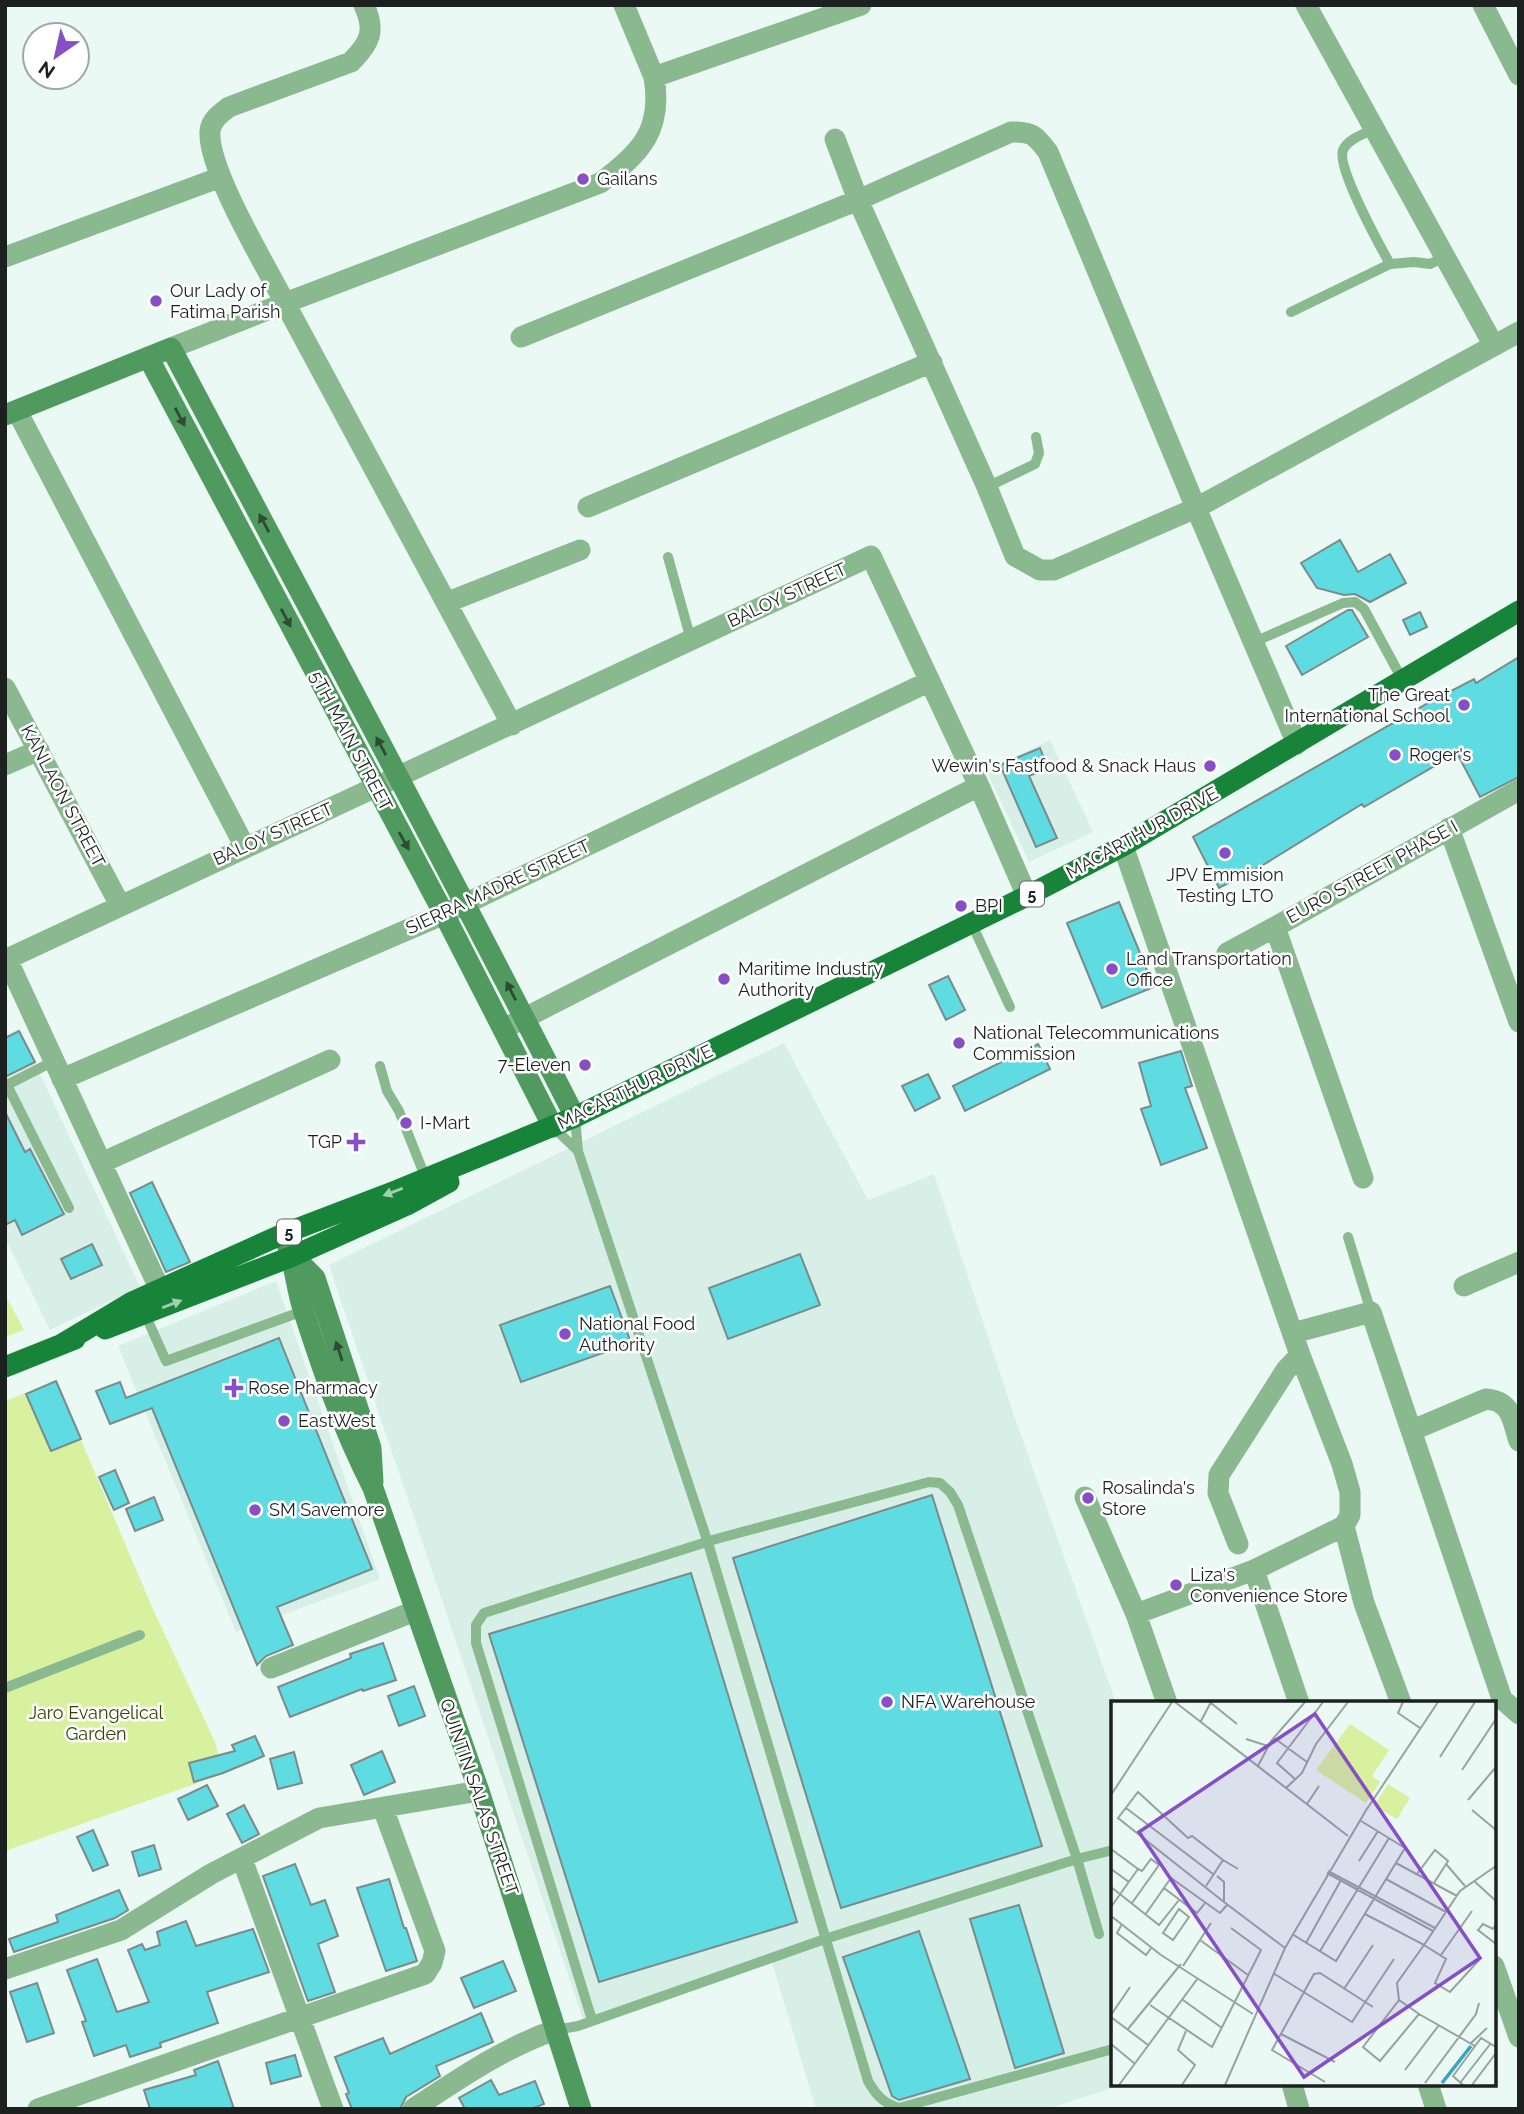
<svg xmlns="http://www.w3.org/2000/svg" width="1524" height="2114" font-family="Raleway,sans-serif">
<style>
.built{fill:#d7efe7}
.green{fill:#d7f19e}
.building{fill:#5fdce2;stroke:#7b8a8a;stroke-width:2}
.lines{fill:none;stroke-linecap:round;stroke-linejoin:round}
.lane{stroke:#8ab990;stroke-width:10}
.street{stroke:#8ab990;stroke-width:21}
.secondary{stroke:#519a5f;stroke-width:21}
.primary{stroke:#188439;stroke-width:21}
.oneway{fill:#2f4b35}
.oneway2{fill:#a3ceb0}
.poi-dot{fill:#864fc6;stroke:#fff;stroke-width:2.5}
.labels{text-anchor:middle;stroke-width:5;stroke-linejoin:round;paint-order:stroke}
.shield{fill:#fff;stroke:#606462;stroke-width:2}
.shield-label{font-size:16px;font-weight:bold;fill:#1c211f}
.poi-label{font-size:18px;fill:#1c211f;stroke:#fff;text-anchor:start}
.street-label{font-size:18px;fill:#1c211f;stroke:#fff}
.park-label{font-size:18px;fill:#364406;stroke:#fff}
.inset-river{fill:none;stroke:#37a3c8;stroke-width:3.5}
.inset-road{fill:none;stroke:#98a39f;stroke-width:2}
.view{fill:#864fc6;fill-opacity:0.15;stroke:#864fc6;stroke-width:3.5}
.inset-edge{fill:none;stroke:#1c211f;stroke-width:3.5}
</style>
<rect width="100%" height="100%" fill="#eaf9f4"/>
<path class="built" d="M1050,740L1093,832L1029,862L986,770Z
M19,1029L140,1287L50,1330L8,1244L5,1245V1035Z
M784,1043L868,1200L934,1174L1016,1421L1116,1703H1113V2084H1124L1048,2109H816L771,1959L584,2022L329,1265Z
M276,1281L380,1579L236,1632L118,1346Z"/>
<path class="green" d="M5,1294L24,1330L5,1337Z
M56,1381L152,1607L215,1742L223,1774L5,1851V1401Z"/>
<path class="building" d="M1340,540L1358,572L1390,554L1406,583L1370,602L1355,594L1344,595L1317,588L1301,563Z
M1348,610H1352L1368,637L1302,675L1286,646Z
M1420,612L1427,627L1410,635L1403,620Z
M1519,657V777L1480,797L1457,753L1364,807L1362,804L1263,865L1219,888L1193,837L1430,702L1474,679L1476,683Z
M1040,748L1048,768L1029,776L1057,838L1036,847L1000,765Z
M1119,902L1154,987L1102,1008L1067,923Z
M948,976L965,1010L946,1020L929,985Z
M19,1031L35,1062L5,1077V1038Z
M1038,1044L1050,1069L965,1111L953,1086Z
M1181,1051L1192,1086L1185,1088L1207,1148L1161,1165L1141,1109L1151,1106L1139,1063Z
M928,1074L940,1098L915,1111L902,1086Z
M5,1112L25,1152L30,1149L64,1214L22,1235L15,1220L5,1225Z
M152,1182L190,1262L166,1272L130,1193Z
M92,1244L102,1265L71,1279L61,1259Z
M800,1254L820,1305L728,1339L709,1288Z
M610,1286L631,1343L521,1382L500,1325Z
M279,1338L372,1569L277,1607L293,1645L266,1656L257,1665L152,1408L110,1424L96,1391L120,1382L126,1398Z
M56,1381L81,1439L51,1451L26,1394Z
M115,1470L129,1503L114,1510L99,1477Z
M932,1495L1042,1846L841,1908L733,1558Z
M154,1497L163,1520L135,1531L126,1509Z
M691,1573L797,1922L599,1982L489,1634Z
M383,1643L396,1680L363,1691L362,1689L290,1717L278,1687L351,1658L350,1654Z
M414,1686L425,1716L399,1726L388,1696Z
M255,1736L264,1756L223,1773L194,1782L189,1763L235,1751L232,1745Z
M382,1751L395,1782L364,1795L351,1765Z
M294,1752L302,1783L278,1789L270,1759Z
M207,1785L218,1806L188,1820L178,1799Z
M244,1805L259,1834L242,1843L227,1814Z
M93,1830L108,1865L93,1871L77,1837Z
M154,1845L161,1869L139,1876L132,1852Z
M295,1864L311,1905L325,1900L338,1936L318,1944L335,1992L308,2001L263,1876Z
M389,1879L404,1928H406L417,1961L386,1971L357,1888Z
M119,1890L128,1910L115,1918L14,1952L9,1939L58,1922L56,1915Z
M1019,1905L1064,2053L1015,2068L970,1919Z
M186,1921L196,1946L253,1929L269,1972L207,1992L218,2023L160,2043L161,2047L130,2057L126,2045L94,2056L82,2022L86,2021L67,1970L97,1959L117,2012L149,2002L128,1950L142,1944L145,1950L160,1945L157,1932Z
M919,1931L970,2079L899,2100L892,2096L843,1957Z
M503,1961L516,1991L474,2008L461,1978Z
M37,1983L54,2033L27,2042L10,1992Z
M481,2013L493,2042L436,2066L440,2076L406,2097L400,2109H352L346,2094L349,2093L335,2057L383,2038L390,2054Z
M295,2055L301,2076L271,2084L266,2063Z
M218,2061L234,2109H150L144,2090L196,2075L194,2070Z
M491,2080L499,2095L535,2081L544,2104L531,2109H465L459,2098Z"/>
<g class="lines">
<path class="lane" d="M1374,129C1364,134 1348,139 1343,150C1336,166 1380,246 1390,264
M1291,312L1390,264L1414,262L1430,264L1444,257
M987,487L1035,464L1039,453L1036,437
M668,557L691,640
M1254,642L1343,603L1355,602L1364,609L1403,681
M971,922L1010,1007
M380,1066L387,1091L399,1111L426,1179
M7,1085L69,1208
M5,1086L54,1061
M575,1117L578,1151L708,1543L868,2081C876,2095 883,2103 899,2108L1113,2049
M553,1127L578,1151
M1348,1237L1371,1312
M145,1314L166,1361L303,1311
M5,1688L140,1635
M592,2020L476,1643V1625L484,1613L716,1539L929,1482L940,1483L950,1492L958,1505L1077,1859L1099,1934
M555,2030L578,2026L825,1939L1077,1859L1113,1850"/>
<path class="street" d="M364,5C376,31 370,43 351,62L229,107C221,113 211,120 210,131C207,169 266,266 285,303L600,183C641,153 663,130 654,77
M624,5L654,77L861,5
M1306,5L1493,344
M1483,5L1519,75
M835,139L858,200L987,487L1015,556L1040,570H1054L1196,508L1519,332
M5,257L221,177
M521,337L858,200L1011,132C1032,131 1036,136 1048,152L1196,508L1297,744
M171,348L285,303L512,725
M17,411L245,847
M588,507L932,362
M448,602L580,550
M5,688L120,905
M5,765L39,750
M1449,828L1519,1022
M1123,846L1300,1355L1286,1370L1219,1475L1218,1493L1238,1544
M1227,953L1275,927
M503,1029L979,786
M62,1079L444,914L928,682
M101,1163L330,1060
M1363,1178L1275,927L1519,790
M1464,1286L1519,1262
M160,1290L7,959L871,556L979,786L1027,896
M1293,1333L1371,1312L1502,1699L1519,1714
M1300,1355L1342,1464L1350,1492V1515L1344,1526L1364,1603L1401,1703
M1413,1430L1486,1399C1512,1401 1512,1420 1519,1441
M1085,1497L1136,1614L1254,1570L1344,1526
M1254,1570L1299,1703
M1136,1614L1167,1703
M271,1668L415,1611
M242,1859L333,2109
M1494,1966L1519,2037
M5,1969L121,1930L211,1874L319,1818L479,1791
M1292,2084L1299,2109
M1428,2084L1436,2109
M38,2109L425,1974L432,1963L435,1951L383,1808
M413,2109C459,2079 503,2048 555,2030"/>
<path class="secondary" d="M148,357L444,914L553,1127
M5,415L171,348C306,604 444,859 575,1117
M283,1234C295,1259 295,1286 304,1312C323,1371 344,1432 373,1488L479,1791L581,2109
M293,1256L315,1278L371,1448L373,1482"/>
<path class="primary" d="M105,1329L293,1256L407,1205L449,1182
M62,1344L132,1302L283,1234L398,1190L575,1117L1027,896L1123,846L1519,611
M5,1367L75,1339"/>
</g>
<defs><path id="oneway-solid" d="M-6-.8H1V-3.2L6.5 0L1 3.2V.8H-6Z" transform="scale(1.75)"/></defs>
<g class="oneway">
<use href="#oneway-solid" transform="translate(180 417) rotate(62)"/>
<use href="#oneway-solid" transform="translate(264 523) rotate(-118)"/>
<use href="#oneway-solid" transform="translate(286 618) rotate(62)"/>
<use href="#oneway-solid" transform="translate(381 746) rotate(-118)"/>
<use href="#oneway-solid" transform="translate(404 841) rotate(61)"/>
<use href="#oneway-solid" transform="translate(511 991) rotate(-117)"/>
<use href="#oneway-solid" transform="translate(339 1351) rotate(-108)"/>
</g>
<g class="oneway2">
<use href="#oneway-solid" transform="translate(393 1192) rotate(159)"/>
<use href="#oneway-solid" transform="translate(172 1304) rotate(-21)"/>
</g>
<g class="poi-dot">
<circle cx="583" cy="179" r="7"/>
<circle cx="156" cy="301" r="7"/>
<circle cx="1464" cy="705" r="7"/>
<circle cx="1395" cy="755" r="7"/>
<circle cx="1210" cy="766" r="7"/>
<circle cx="1225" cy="853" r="7"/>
<circle cx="961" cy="906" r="7"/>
<circle cx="1112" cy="969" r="7"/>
<circle cx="724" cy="979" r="7"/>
<circle cx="959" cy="1043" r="7"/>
<circle cx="585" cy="1065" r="7"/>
<circle cx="406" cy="1123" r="7"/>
<path d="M352.5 1131.5h7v7h7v7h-7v7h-7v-7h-7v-7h7z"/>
<circle cx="565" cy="1334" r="7"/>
<path d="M230.5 1377.5h7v7h7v7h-7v7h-7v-7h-7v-7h7z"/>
<circle cx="284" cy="1421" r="7"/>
<circle cx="1088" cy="1498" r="7"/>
<circle cx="255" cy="1510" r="7"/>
<circle cx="1176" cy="1585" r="7"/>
<circle cx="887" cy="1702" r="7"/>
</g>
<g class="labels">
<g class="shield">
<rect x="1020" y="881.5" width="24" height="25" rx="5"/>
<rect x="277" y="1219.5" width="24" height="25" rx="5"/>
</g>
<g class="shield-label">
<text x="1032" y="900">5</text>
<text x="289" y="1238">5</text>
</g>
<g class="poi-label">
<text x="597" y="185">Gailans</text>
<text x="170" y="297">Our Lady of<tspan x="170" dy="21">Fatima Parish</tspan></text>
<text x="1450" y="701" text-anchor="end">The Great<tspan x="1450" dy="21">International School</tspan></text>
<text x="1409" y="761">Roger's</text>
<text x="1196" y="772" text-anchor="end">Wewin's Fastfood &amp; Snack Haus</text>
<text x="1225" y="881" text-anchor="middle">JPV Emmision<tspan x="1225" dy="21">Testing LTO</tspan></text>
<text x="975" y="912">BPI</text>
<text x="1126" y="965">Land Transportation<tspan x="1126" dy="21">Office</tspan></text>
<text x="738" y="975">Maritime Industry<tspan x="738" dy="21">Authority</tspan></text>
<text x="973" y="1039">National Telecommunications<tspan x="973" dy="21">Commission</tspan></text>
<text x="571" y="1071" text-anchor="end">7-Eleven</text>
<text x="420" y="1129">I-Mart</text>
<text x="342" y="1148" text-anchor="end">TGP</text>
<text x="579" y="1330">National Food<tspan x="579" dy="21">Authority</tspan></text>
<text x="248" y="1394">Rose Pharmacy</text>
<text x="298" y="1427">EastWest</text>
<text x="1102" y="1494">Rosalinda's<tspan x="1102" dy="21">Store</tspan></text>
<text x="269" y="1516">SM Savemore</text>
<text x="1190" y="1581">Liza's<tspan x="1190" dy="21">Convenience Store</tspan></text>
<text x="901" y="1708">NFA Warehouse</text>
</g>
<g class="street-label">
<text transform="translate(787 595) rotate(-25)" y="6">BALOY STREET</text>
<text transform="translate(351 741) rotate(62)" y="6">5TH MAIN STREET</text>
<text transform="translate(63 796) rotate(62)" y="6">KANLAON STREET</text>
<text transform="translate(1142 833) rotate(-29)" y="6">MACARTHUR DRIVE</text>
<text transform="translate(273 834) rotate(-24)" y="6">BALOY STREET</text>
<text transform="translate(1372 872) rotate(-29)" y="6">EURO STREET PHASE I</text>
<text transform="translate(498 887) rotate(-25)" y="6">SIERRA MADRE STREET</text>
<text transform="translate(635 1087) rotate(-26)" y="6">MACARTHUR DRIVE</text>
<text transform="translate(479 1797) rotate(71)" y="6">QUINTIN SALAS STREET</text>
</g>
<g class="park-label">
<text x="96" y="1719">Jaro Evangelical<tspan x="96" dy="21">Garden</tspan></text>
</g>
</g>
<g transform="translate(1111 1701)">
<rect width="385" height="385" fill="#eaf9f4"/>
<path d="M239,23L278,49L261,75L269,81L255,102L205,69ZM277,83L299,97L286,118L263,105Z" fill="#d7f19e"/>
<path class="inset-river" d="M331,382L360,345"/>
<path class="inset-road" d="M64,1L237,135M292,1L287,12L309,27M100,2L126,23M90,20L100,1M163,37L196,61M135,38L157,45M329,56L364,1M147,65L160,40L194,1M351,69L385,18M184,78L166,62L212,1M175,87L191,72L205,43L237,1M0,94L61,1M357,99L385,66M196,103L208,85M15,107L102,173M256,108L327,1M361,109L385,129M0,148L27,168M112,159L81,135L77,137L27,91L7,117L113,201M248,160L267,130M285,162L346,195M335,163L354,185M0,168L18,181M217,170L324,227M216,172L322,230M306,173L324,149L337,160L323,182M106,175L113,181V201L174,247M275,178L335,211M363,180L385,200M95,185L112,159L127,168M0,186L48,224L68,199M53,187L86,212L94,202M21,202L48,164L40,158L31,170L27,168M0,206L27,168M68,208L78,216L62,239L52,232ZM254,213L313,244L349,190L385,165M34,214L60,177L109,212L116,204M0,215L50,254L142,313M11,223L6,232L35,254L41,246M385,223L382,228L372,223L367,229L385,243M181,233L225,260L294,147L250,120M89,239L137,274M195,242L230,179M209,250L278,137M330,254L361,210M72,265L100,222M162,272L241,321L283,258M233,288L262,244M72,299L111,327M288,299L286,282L313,244L335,258L324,282L339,291L368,259M288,299L308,313L269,360L252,346ZM39,304L101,346L150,249L120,227M308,313L364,345M0,314L19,286M0,316L37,344M17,328L70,263M170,333L224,361M360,342L376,327M0,343L23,362M294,369L328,324M214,381L161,349L203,273L209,272L262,306M314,382L365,313L368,302M349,382L380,342M8,384L87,277M71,384L84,364L67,349L75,330M114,384L174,247L257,106M352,384L342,375L370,337L385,346M361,384L385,352"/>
<path class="view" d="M204,13L369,257L193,376L28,131Z"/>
<rect width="385" height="385" class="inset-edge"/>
</g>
<rect width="1524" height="2114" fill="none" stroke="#1c211f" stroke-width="14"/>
<g transform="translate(56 56) rotate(214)"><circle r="33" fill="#ffffff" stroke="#a4a6a5" stroke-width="2"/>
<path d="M0-5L12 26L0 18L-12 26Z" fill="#864fc6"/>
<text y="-10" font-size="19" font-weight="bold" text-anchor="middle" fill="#1c211f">N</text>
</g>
</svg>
